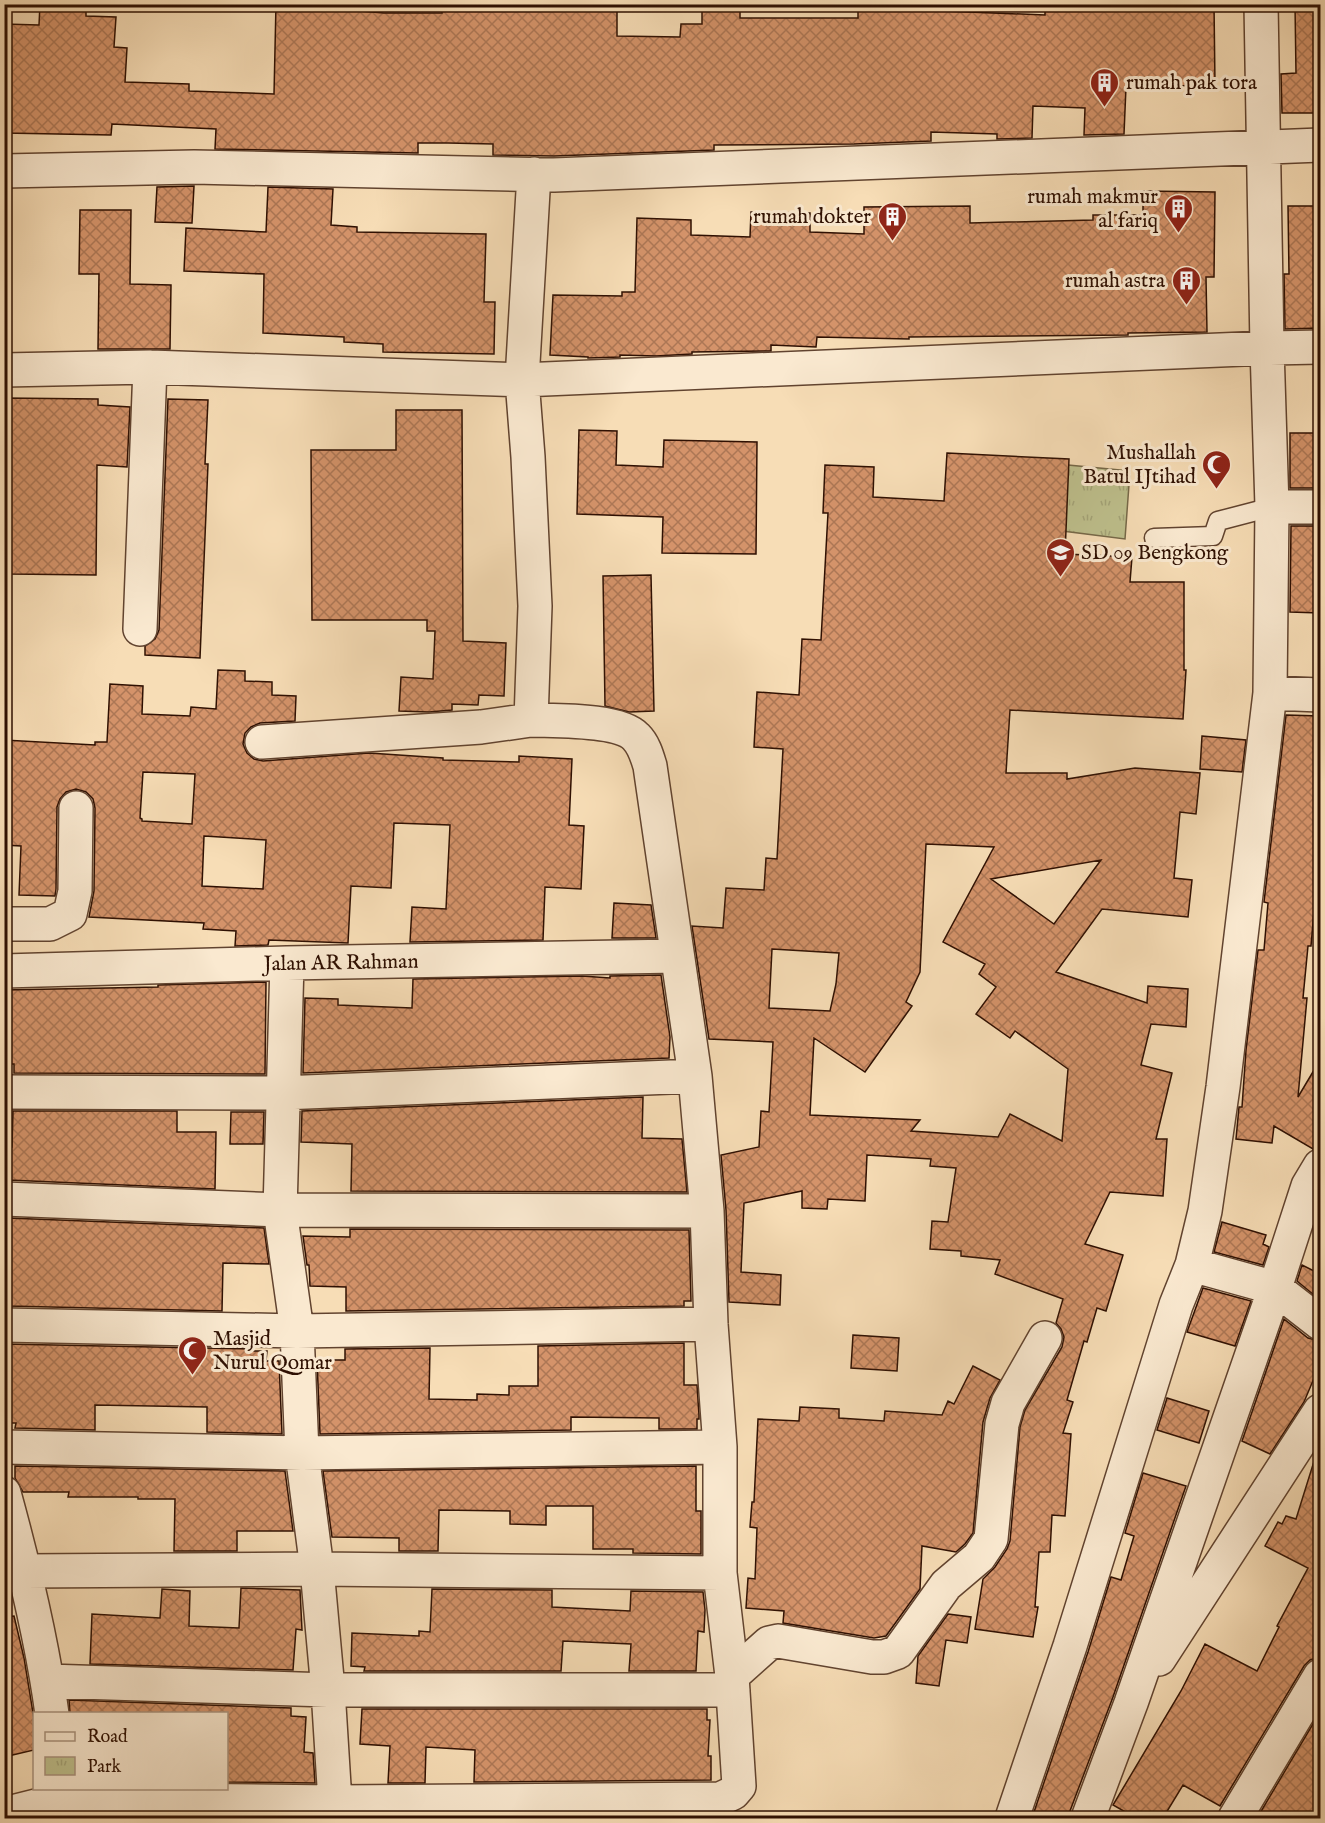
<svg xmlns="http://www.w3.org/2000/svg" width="1325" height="1823" font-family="'IM FELL English',serif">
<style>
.park{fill:url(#park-tufts);stroke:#766848;stroke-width:1.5}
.building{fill:url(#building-cross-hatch);stroke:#2f1002;stroke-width:1.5;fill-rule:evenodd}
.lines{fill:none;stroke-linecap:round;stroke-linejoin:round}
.service-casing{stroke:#61432f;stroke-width:21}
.minor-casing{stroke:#61432f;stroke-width:36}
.service{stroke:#fae9d0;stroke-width:18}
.minor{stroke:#fae9d0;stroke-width:33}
.labels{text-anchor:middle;stroke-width:6;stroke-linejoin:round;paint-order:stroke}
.poi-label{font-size:21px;fill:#2f1002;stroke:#fae9d0;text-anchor:end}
.street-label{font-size:21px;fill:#2f1002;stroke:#fae9d0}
</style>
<defs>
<pattern id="park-tufts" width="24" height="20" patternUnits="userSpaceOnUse" patternTransform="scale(1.5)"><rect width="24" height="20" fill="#bec08d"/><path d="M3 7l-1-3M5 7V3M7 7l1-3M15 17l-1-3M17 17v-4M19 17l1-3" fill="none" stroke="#a4a478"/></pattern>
<pattern id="building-cross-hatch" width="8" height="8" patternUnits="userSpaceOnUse" patternTransform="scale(1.5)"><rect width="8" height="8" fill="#d4936a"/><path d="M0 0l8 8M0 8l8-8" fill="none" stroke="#ac7755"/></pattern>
</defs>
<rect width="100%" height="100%" fill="#f7ddb6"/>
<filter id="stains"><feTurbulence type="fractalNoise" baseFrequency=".00333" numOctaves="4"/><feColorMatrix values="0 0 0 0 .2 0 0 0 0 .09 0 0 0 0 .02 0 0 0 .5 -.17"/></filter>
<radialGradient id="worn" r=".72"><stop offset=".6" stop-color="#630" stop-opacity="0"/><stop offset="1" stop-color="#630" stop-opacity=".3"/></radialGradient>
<path class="park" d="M974,456L1130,471L1125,539L960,518Z"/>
<path class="building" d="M40,4H86V16L116,17L114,47L127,48L125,82L189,84V91L274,94L276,4H347V10L384,13H442V4H547L546,8L617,9V36L680,37L681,24H702V9H740V18H858V9H906V4H943V11L1045,15V4H1214L1215,85L1126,87L1124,134L1084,135L1085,108L1033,106L1032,138L997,139V134L931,132V141L854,144L714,145V150L554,156L493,155V144L448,143H418V153L215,149L216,129L112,124L111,135L4,133V24L39,25Z
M1295,5H1320V113H1282L1281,74L1296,73Z
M194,186L192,223L155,222L157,187Z
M268,187L333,189L331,225L357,227V232L486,234L484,302H495L494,354L383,352V344L344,342V337L263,333L264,274L184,271L186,228L266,232Z
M1143,191L1215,192L1214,277H1206L1207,332L1128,333V335L909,337V339L817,337L816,347L771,345V351L692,352V354L656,356L620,355V357L588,358V357L550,355L553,295L622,296V292H635L637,218L691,220V235L750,237L751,212L810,213V232L864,234V207L970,206V223L1093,220V215H1143Z
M1288,206H1320V328L1285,329L1284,274H1289Z
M80,210H131L130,284L171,285L170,349H98L99,274H79Z
M4,398L98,399V405L130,407L127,467L97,465L96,575L10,574V537H4Z
M168,399L208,400L205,464H208L200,658L145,655V646L155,639L159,630Z
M396,410H462L463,641L506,643L504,696L479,695L478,705L452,704V710L429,712L399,711L401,677L433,679L435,631H427V620H312L311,450H396Z
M579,430L617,431L616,465L663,467L664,440L757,442L756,554L662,553L663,517L577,514Z
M1290,433H1320V488H1290Z
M947,453L1069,459L1065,554L1132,557L1130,582H1184V670H1186L1183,719L1010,710L1006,773H1067V779L1135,768L1200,773L1196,814L1180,812L1174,878L1192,880L1188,917L1102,909L1056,972L1147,1003L1148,986L1188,989L1186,1027L1151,1024L1141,1065L1172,1073L1156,1139H1167L1163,1196L1110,1192L1085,1244L1123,1255L1106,1311L1097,1308L1087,1342L1084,1341L1067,1400L1073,1402L1063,1433L1071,1434L1065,1516L1052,1515L1050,1552H1039L1035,1607H1038L1033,1637L975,1629L983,1579L995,1567L1007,1549L1010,1541L1020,1427L1025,1410L1062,1347L1064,1337L1061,1329L1056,1323L1063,1299L995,1274L1000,1260L961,1256V1251L930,1249L932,1221L948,1222L956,1168L930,1166L931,1159L867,1155L865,1201L828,1199L827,1209L802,1208V1191L744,1203L741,1272L781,1275L780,1305L729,1302L726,1210L721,1155L759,1147L761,1111L769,1112L773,1042L709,1039L692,926L723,928L726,888L764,890L766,858L777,859L783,749L754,747L757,692L799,695L802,639L821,640L828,513H823L825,465L874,467L873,497L944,501ZM926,844L994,847L943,942L985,964L979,974L996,987L976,1014L1010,1038L1015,1031L1068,1069L1062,1141L1010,1114L998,1137L911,1131L920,1120L810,1115L814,1038L865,1072L912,1006L906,1002L920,972ZM1101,860L1054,924L991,879ZM772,949L839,953L836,984L830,1011L769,1008Z
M1291,526H1320V613L1290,612Z
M651,575L654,711L629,712L605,706L603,576Z
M218,670L245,671V681L272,682V695L296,696L295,721L260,723L251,727L245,733L243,744L247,753L254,759L263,761L369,753L443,758V760L519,762V756L572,759L569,825L584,826L581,889L545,887L543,940L410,942L412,907L446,909L450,825L394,823L391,888L351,886L348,943L269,940L268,945L235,946L236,931L203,929L204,923L89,917L94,891L95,808L93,799L86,792L76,789L66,792L60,799L57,807L56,889L55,896L19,895L21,846L4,845V740L95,745V742H107L110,684L143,686L142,714L190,716L191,707L216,709ZM143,772L195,774L192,824L142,821V819L140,818ZM204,836L266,840L263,889L202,886Z
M1286,715L1320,716V841L1311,946H1308L1303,998H1307L1298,1097L1320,1060V1147L1313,1149L1274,1126L1272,1143L1236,1139L1239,1107H1242L1246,1050L1258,950H1264L1268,903L1264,902Z
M1202,736L1246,740L1242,772L1200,769Z
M614,903L651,905L656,938H612Z
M661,975L670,1037L669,1058L303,1073L305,998L338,999V1005L412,1008L413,979L582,976L610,978V976Z
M266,982L265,1074L14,1073V1064H4V990L158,987V985Z
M643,1097L642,1138L682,1139L687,1192L351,1191L352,1144L301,1142L302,1111Z
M13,1111H177V1132H216L215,1189L8,1180V1177H4V1147H12Z
M231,1112H264L263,1144H230Z
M8,1218L264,1228L269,1264L223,1263L222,1311L8,1306Z
M1222,1222L1266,1235L1263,1244L1269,1247L1263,1265L1214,1252Z
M350,1229L689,1230L691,1301H684V1306L346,1311V1287L310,1286L309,1265H307L303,1236L350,1237Z
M1302,1265L1320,1274V1300L1297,1281Z
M1203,1288L1251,1301L1235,1346L1187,1332Z
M1284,1319L1308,1338L1320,1341V1364L1304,1402L1270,1454L1242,1441Z
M853,1335L899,1338L897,1371L851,1368Z
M684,1343V1385H697L699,1415V1419H697V1429H659V1418L571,1417V1430L320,1434L317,1360H345V1349L430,1348L429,1399L477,1400V1394L509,1395V1386H538V1346Z
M4,1344L253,1349V1351H267L266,1361H279L282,1434L207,1432V1407L95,1405V1430L15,1428L16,1423H4Z
M973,1366L1000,1380L990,1398L983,1422L973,1533L965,1544L956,1552L922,1546L920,1589L886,1636L874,1638L783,1623L784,1611L746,1608L748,1578L755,1579L757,1528L750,1527L752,1502H754L758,1419L799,1421L800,1407L839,1409V1418L884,1421L885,1411L942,1415L948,1401L954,1404Z
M1167,1398L1209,1411L1199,1443L1157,1430Z
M1315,1458L1320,1459V1657L1310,1660L1304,1666L1220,1806L1183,1785L1163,1818H1136L1113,1805L1181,1691L1205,1644L1257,1671L1279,1627L1277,1626L1308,1568L1265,1546L1278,1522L1282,1524L1286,1516L1296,1519Z
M15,1466L285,1471L293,1531H237V1551H174L175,1499H138V1497H68L69,1492H23L15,1478Z
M696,1466V1511H701V1554L633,1553V1549H593V1506H546V1525L510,1524V1511L439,1510L438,1551H399V1538L332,1537L323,1471Z
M1143,1473L1186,1486L1113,1697L1070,1811V1818H1032L1088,1652L1111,1577L1121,1580L1134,1536L1125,1533Z
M241,1588L300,1590L302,1630L296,1629L293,1670L90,1664L92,1614L160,1618L162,1589L190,1591L189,1626L239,1628Z
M432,1589L552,1590V1607L630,1611L631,1591L703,1592L705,1610L704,1632L698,1631L696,1671H629L631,1644L563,1641L561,1671H364L365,1667L351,1666L352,1633L419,1636V1631L430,1632Z
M948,1614L971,1617L967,1643L946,1640L939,1686L916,1683L918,1656Z
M14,1616L24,1658L34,1719V1750L4,1757V1617Z
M69,1700L291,1708V1716L306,1717L304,1752L313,1753L315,1783L226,1782V1713H70Z
M362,1709H707V1720H710L708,1756H711V1780L474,1782L475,1750L426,1747L425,1783H388L390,1746L360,1744Z
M1320,1712V1818H1267L1260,1813Z"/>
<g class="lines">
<defs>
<path id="service" d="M1154,538L1213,536L1218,521L1272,507"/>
<path id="minor" d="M4,171L194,167L554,175L1320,145
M4,370L150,367L522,380L1267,348L1320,347
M1272,507H1320
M140,629L150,367
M1270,693L1320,695
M262,742L481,727L531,720
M4,924H50L70,914L75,891L76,808
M287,963L280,1210L297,1331L302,1453L317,1569L328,1690L335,1802
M4,971L287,963L677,956
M4,1092L282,1093L695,1076
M4,1199L280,1210L707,1211
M1192,1265L1275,1288L1320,1323
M4,1325L297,1331L711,1324
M4,1447L302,1453L720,1447
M4,1493C24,1566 42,1639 52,1714
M25,1571L317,1569L720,1573
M1159,1659L1320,1411
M732,1676L769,1643L778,1641L872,1657H884L898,1652L946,1585L979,1557L991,1539L1002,1424L1008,1403L1045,1338
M48,1681L328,1690H733
M4,1814L64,1799L335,1802L720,1799L733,1793L739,1786L732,1676L720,1573V1447L711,1324L707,1211L695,1076L650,766C647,756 644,745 636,737C619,719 556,721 531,720L535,606L528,457L522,380L534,174
M1012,1818L1070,1646L1176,1305L1192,1265L1205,1211L1223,1087L1270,693L1272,507L1267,348L1261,4
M1088,1818L1131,1703L1275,1288L1308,1186L1320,1166
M1235,1818L1320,1676"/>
</defs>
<use href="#service" class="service-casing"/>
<use href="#minor" class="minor-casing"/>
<use href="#service" class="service"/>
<use href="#minor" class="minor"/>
</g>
<defs>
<symbol id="building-pin" viewBox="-11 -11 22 30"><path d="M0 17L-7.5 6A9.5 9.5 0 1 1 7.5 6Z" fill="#8f2418" stroke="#fae9d0"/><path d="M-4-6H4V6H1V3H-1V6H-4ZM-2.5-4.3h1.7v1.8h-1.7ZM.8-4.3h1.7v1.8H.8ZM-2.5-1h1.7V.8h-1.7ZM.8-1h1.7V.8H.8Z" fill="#fff"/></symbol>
<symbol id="mosque-pin" viewBox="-11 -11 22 30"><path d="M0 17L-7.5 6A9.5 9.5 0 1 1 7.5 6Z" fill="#8f2418" stroke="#fae9d0"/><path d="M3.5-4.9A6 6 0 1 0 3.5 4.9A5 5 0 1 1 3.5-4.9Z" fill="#fff"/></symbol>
<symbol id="school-pin" viewBox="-11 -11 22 30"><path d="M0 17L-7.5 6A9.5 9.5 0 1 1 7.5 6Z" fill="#8f2418" stroke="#fae9d0"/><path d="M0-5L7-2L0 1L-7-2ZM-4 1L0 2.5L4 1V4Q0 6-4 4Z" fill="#fff"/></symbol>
</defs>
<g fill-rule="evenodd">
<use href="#building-pin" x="1088" y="66" width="33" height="45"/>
<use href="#building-pin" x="1162" y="192" width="33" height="45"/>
<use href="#building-pin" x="876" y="200" width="33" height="45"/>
<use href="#building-pin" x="1170" y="264" width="33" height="45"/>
<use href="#mosque-pin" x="1200" y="448" width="33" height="45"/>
<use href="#school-pin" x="1044" y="536" width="33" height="45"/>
<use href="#mosque-pin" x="176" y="1334" width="33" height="45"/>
</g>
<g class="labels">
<g class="poi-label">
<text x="1126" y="89" text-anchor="start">rumah pak tora</text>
<text x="1158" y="203">rumah makmur<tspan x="1158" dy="24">al fariq</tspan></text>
<text x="871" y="223">rumah dokter</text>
<text x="1165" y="287">rumah astra</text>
<text x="1196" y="459">Mushallah<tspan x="1196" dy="24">Batul IJtihad</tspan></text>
<text x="1081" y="559" text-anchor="start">SD 09 Bengkong</text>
<text x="213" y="1345" text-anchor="start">Masjid<tspan x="213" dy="24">Nurul Qomar</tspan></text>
</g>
<g class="street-label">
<text transform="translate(341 962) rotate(-1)" y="7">Jalan AR Rahman</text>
</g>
</g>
<rect width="1325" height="1823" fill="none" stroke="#f7ddb6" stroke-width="24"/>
<rect x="6" y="6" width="1313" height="1811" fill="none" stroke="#2f1002" stroke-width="3"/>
<rect x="12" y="12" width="1301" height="1799" fill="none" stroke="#2f1002" stroke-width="1.5"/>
<rect x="33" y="1712" width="195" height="78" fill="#fae9d0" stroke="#a9927e" stroke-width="1.5"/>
<rect x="45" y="1732" width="30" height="9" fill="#fae9d0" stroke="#a9927e" stroke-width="1.5"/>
<text x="87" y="1742" font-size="18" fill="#2f1002">Road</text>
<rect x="45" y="1757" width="30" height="18" fill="url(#park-tufts)" stroke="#a9927e" stroke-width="1.5"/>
<text x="87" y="1772" font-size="18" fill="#2f1002">Park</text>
<rect width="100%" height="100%" filter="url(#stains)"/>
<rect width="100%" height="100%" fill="url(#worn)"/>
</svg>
